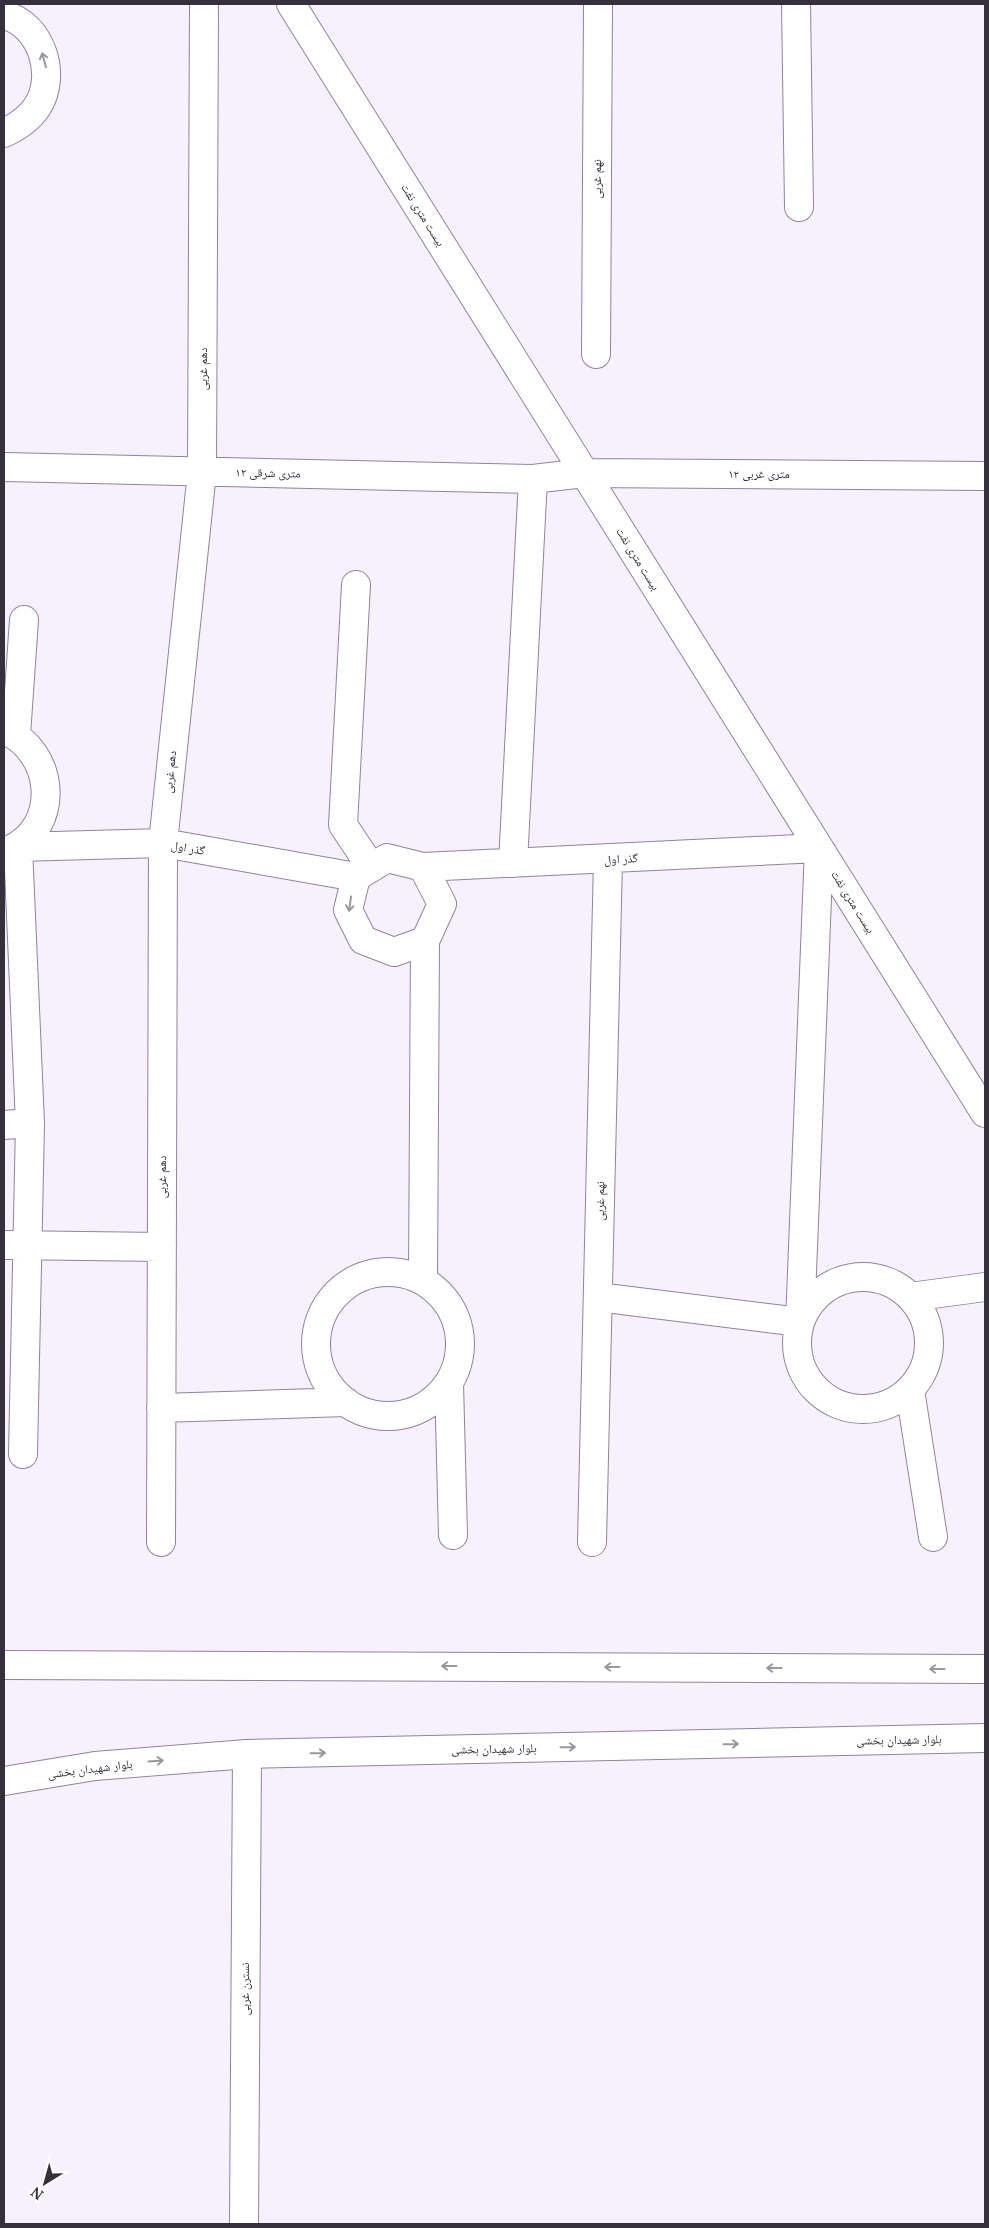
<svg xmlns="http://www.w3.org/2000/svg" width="989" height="2228" font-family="'Noto Serif','Noto Naskh Arabic',serif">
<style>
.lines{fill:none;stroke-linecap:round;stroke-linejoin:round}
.minor-casing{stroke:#90839e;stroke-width:30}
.major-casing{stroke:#90839e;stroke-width:30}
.minor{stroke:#fff;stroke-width:28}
.major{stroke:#fff;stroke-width:28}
.oneway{stroke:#9a989d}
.labels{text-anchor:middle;stroke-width:4;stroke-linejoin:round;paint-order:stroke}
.street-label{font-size:12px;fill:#35303b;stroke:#fff}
</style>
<rect width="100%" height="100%" fill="#f7f1fe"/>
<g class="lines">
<defs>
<path id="minor" d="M291,4L985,1113
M796,4L799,207
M4,15C41,24 58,75 37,107C29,119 17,127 4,133
M596,354L598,4
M4,467L533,479L584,473L985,476
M356,585L343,825L371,867
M4,730C55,751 62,827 9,850
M16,735L24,620
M513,863L533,479
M423,867L442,904L425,941L394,952L363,940L348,910L356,877L387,858L423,867L819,848L800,1322L598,1297
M4,1125L30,1123
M4,1245L162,1247
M316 1344a72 72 0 1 1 144 0a72 72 0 1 1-144 0Z
M797 1343a66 66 0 1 1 132 0a66 66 0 1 1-132 0Z
M423,1280L425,941
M910,1297L985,1287
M449,1383L453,1535
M910,1390L933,1537
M161,1408L346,1402
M23,1454L30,1123L18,847L163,843L356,877
M161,1542L163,843L202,472L204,4
M592,1542L608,860
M244,2224L247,1754"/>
<path id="major" d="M4,1665L985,1669
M4,1781L95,1766L247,1754L985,1738"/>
</defs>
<use href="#minor" class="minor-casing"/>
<use href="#major" class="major-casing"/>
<use href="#minor" class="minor"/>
<use href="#major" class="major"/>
</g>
<defs><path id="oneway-shaft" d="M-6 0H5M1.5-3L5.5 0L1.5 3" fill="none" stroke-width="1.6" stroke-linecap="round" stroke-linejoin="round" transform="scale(1.25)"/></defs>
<g class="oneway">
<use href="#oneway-shaft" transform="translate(44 60) rotate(-105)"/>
<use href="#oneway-shaft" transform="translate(350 904) rotate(98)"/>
<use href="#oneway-shaft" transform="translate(449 1666) rotate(-180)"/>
<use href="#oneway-shaft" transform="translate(612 1667) rotate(-180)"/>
<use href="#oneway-shaft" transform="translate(774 1668) rotate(-180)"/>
<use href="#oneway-shaft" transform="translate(937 1669) rotate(-180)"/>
<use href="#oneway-shaft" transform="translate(731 1744) rotate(-1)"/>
<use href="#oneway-shaft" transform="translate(568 1747) rotate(-1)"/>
<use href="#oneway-shaft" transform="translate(318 1753) rotate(-1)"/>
<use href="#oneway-shaft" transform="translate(156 1761) rotate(-4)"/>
</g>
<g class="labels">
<g class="street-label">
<text transform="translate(597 179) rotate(-90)" y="4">نهم غربی</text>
<text transform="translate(423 215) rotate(58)" y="4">بیست متری نفت</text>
<text transform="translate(203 369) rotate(-90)" y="4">دهم غربی</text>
<text transform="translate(268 473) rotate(1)" y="4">۱۲ متری شرقی</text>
<text x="759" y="478">۱۲ متری غربی</text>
<text transform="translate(638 559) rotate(58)" y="4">بیست متری نفت</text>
<text transform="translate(170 772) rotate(-84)" y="4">دهم غربی</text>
<text transform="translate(188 848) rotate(10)" y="4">گذر اول</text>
<text transform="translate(621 859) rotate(-3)" y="4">گذر اول</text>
<text transform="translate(853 902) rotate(58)" y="4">بیست متری نفت</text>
<text transform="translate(162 1177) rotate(-90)" y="4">دهم غربی</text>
<text transform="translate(600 1201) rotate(-89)" y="4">نهم غربی</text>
<text transform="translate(899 1740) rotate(-1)" y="4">بلوار شهیدان بخشی</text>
<text transform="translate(494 1749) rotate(-1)" y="4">بلوار شهیدان بخشی</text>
<text transform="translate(90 1769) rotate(-7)" y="4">بلوار شهیدان بخشی</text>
<text transform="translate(245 1989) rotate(-90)" y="4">نسترن غربی</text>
</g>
</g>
<rect width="989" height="2228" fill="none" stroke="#35303b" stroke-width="10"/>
<g transform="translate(45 2183) rotate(217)" stroke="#ffffff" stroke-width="4" paint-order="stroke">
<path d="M0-4L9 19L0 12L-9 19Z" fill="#35303b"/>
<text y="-8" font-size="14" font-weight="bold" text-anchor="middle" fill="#35303b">N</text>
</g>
</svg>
